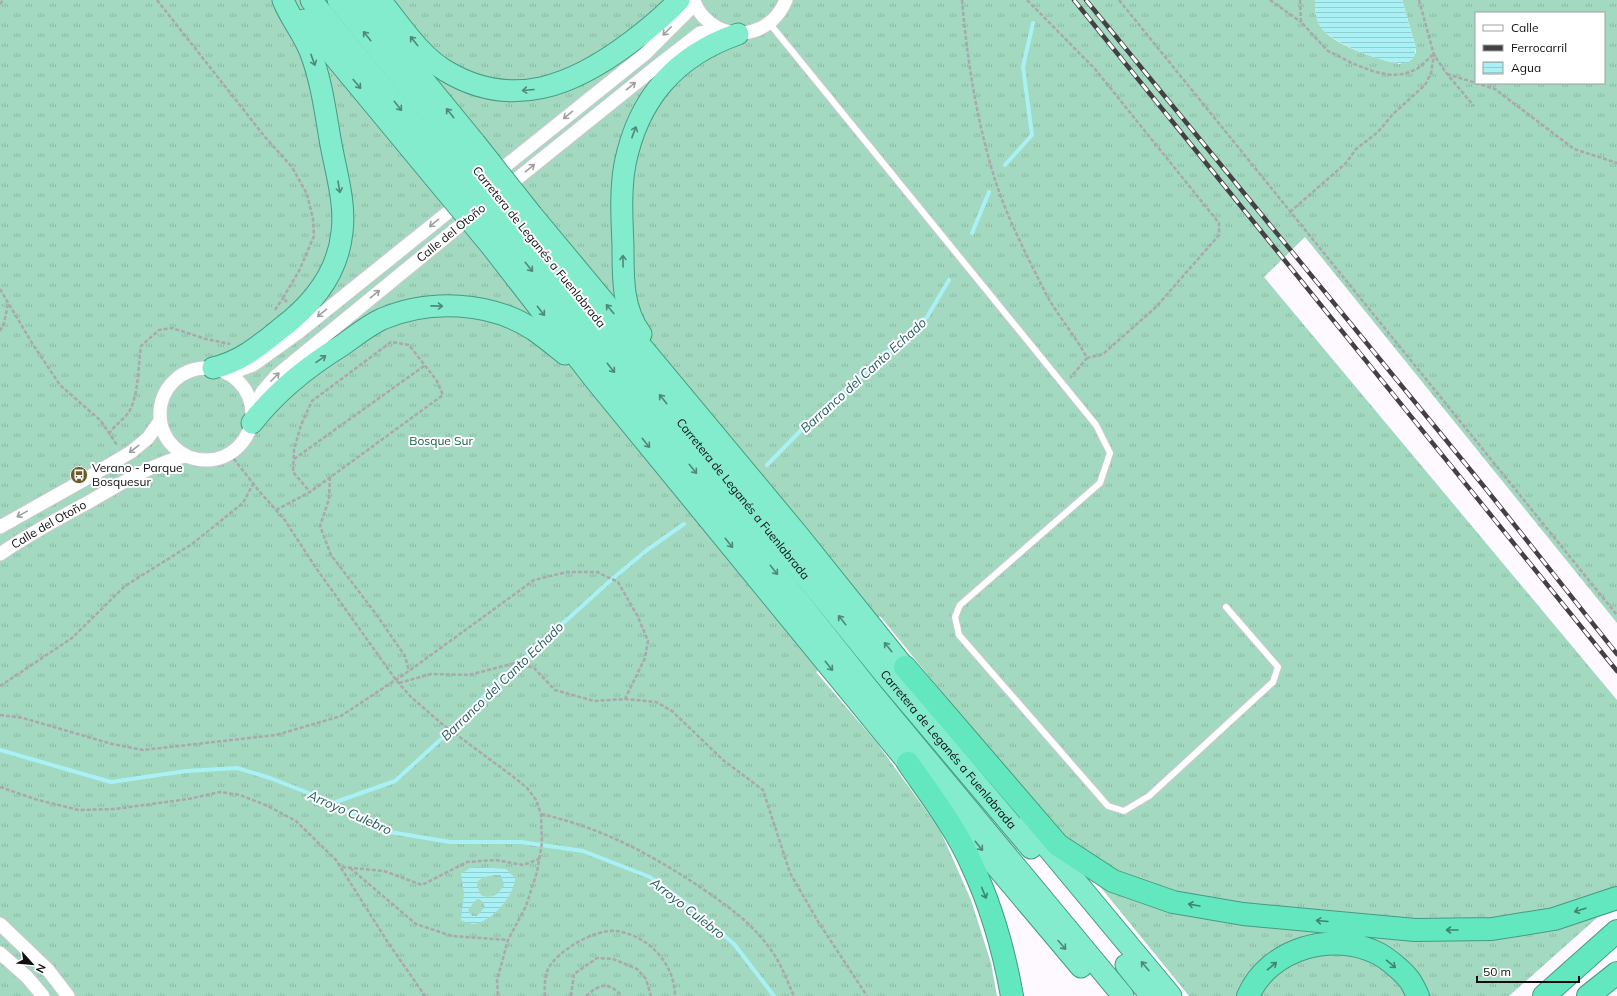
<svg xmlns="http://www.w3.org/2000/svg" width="1617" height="996" font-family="Mulish,sans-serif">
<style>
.grass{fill:url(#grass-tufts);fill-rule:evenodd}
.water{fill:url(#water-rules);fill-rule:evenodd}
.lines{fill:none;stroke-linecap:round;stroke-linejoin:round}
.stream{stroke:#a9f1f5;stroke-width:4}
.service-casing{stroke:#cec8cf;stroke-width:8}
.minor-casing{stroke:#cec8cf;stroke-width:15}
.trunk-casing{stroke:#469b82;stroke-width:23}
.motorway-casing{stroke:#469b82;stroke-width:24}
.path{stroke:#aba7ac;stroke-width:2.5;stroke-dasharray:4 2;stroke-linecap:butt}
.service{stroke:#fff;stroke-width:6}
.minor{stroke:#fff;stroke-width:13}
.trunk{stroke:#82eccc;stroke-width:21}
.motorway{stroke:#63e7bf;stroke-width:22}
.rail-casing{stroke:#444144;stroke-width:4.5}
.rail{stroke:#fff;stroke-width:3;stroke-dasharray:9;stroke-linecap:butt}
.trunk-bridge-casing{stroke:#469b82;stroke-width:23;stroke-linecap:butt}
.trunk-bridge{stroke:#82eccc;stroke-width:21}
.oneway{stroke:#9f9f9f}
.oneway2{stroke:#4f8877}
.oneway3{stroke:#3e8570}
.labels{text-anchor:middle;stroke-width:4;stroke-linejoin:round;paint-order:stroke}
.street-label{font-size:12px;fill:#100e10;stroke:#fff}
.park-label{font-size:12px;fill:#185e44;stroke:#fff}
.poi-label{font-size:12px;fill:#100e10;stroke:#fff;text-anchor:start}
.water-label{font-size:13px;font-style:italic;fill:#225d60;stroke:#fff}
</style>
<defs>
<pattern id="grass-tufts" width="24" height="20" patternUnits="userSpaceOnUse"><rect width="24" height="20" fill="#a2d9c0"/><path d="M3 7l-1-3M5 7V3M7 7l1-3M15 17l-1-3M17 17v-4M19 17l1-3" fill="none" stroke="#8ab9a4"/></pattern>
<pattern id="water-rules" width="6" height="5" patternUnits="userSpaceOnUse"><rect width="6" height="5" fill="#a9f1f5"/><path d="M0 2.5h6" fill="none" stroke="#90cdd1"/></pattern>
</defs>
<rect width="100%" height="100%" fill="#fef9ff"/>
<path class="grass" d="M0,0H1315C1315,10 1315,18 1321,27C1332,45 1380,60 1400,64L1416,53V48L1402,0H1617V623L1305,237L1264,277L1617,700V900L1509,996H1189L880,616L816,672L877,743L940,830L971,900L991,963L997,996H0ZM1476,13H1604V83H1476Z"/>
<path class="water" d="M1315,0H1402L1416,48L1414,58L1407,63C1388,66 1335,44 1322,29C1315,21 1315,10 1315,0Z
M480,867L506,869L515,878C515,895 491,923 473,924C470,924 464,921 461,920L464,893L461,874L470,868ZM495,875H501L504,885C498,894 492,900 481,895L477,886L478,881L484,877ZM479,899L483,902L485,907L477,916H472L468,910L476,900Z"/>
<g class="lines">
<path class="stream" d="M1005,165L1032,135L1023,67L1033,23
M972,233L989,192
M767,465L813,418L927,317L949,280
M0,750L111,782L186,771L237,768L270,778L311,794L390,832L450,842H521L583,851L650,877L687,904L734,944L774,996
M330,804L395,781L451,730L498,682L611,580L647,550L684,524"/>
<defs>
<path id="service" d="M770,24L1096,425L1110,453L1100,483L960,605L955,617L959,635L1108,806L1124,811L1149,796L1273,682L1278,667L1226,607"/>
<g id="minor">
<path d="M694,0C696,9 703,17 710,23C737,43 773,32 786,0"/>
<path d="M493,176L645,54L695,4"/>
<path d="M503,190L656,67L700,33L719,30"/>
<circle cx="206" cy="414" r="46"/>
<path d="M229,374L253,365L299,332L462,201"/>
<path d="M253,409L263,391L276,376L474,214"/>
<path d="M0,527L89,477L131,452L148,438L160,421"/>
<path id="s1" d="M0,554C28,535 57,519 87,503C119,485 149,465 185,456"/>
<path d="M0,924L48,970L68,996"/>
<path d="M0,953L27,977L43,996"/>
</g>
<g id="trunk">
<path d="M311,0L447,166"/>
<path d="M338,0L463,153"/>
<path d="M358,0L475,143"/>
<path d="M380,0C400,24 419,55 446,71C513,111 574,85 631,42C648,29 664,16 679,0"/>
<path d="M304,20L434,177"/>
<path d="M532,215L799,536L916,682"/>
<path id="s2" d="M520,224L887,677L1031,848"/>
<path d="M505,237L671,441L871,692L1123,996"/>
<path d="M492,247L595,380L919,776"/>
<path d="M641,334C622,309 623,276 623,246C622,220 620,191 625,164C638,99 675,56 738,34"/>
<path d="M213,368C240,362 259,346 280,329C312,305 338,273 342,232C346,202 335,169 330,139C325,109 321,79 310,51C303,33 290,18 283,0"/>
<path d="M252,423C276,392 307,367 341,346C354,337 367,326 382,319C429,299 490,301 534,330C544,337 555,346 565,354"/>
<path d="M948,809L1081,967"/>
<path d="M1028,824L1171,996"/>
<path d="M1126,965L1151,996"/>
</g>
<path id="motorway" d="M905,667L1058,845L1113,881L1173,902L1243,914L1415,930L1492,929L1554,919L1617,898
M908,763C930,795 955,827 971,863C991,905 1004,951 1012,996
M1248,996C1269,948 1334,930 1379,954C1388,959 1401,970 1407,977C1412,982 1415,990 1418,996
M1544,996L1617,931
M1588,996L1617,973"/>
</defs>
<use href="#service" class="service-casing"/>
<use href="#minor" class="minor-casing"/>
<use href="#trunk" class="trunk-casing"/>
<use href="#motorway" class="motorway-casing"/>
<path class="path" d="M157,0L265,137L292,167L307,194L313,219L314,236L299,271L283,298L287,302
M962,0C967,58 976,117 993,173C1005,214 1026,254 1045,292C1057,315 1075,335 1087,358L1070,378
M1027,0L1095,69L1219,223V235L1156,307L1103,354L1087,358
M1119,0L1617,615
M1270,0L1301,22
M1300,0L1301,22L1328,51L1354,64L1375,72L1392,75L1404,74L1417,69L1433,55
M1419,0L1434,55L1447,74L1474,106
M0,4L3,0
M1447,74L1495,89L1574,149L1617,163
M1290,212L1346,163L1356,149L1378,132L1393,114L1425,85L1431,73L1434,55
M0,289L32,343L60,385L101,421L117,445
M275,310L283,298
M0,331L4,323L8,304
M109,434C115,424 127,418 131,408C139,389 138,366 141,346L159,330L172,328L206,339L230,344
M230,454L259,491L284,519L316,568L396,680L411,697L442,724L515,778L527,788L536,800L541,814L542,843L537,872L526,906L508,940L497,980L498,996
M294,459L424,366
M330,477L329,499L320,526L331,555L376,614L405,656L409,671
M276,510L310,492L443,395L437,381L409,345L391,342L312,401L301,425L294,450L293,472L310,492
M399,683L431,674L469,675L515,663L534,668L555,690L594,701L625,699L656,702L672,711L723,760L763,790L790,873L819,923L867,996
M0,686L72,638L125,586L192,544L243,503L253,484
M0,715L23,718L112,744L143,750L276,735L341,716L409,671L534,580L567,572H597L618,582L638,617L648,641L645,658L625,699
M0,787L38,800L79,810L115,809L188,799L220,792L240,795L268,806L296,821L336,860L387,941L425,996
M541,814C602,828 651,854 703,889C730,908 751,922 771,950C781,963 787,981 794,996
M342,867L384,871L422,885L467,862L496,860L523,865L539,859
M350,868L416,924L452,936L508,940
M545,996C544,988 545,976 548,969C558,950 595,929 616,931C648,935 675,964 675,996
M571,996L574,974L597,958L613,959L637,969L646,979L651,996
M586,996C600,984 608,981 622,996"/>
<use href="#service" class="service"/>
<use href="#minor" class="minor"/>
<use href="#trunk" class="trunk"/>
<use href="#motorway" class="motorway"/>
<defs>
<path id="rail" d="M1074,0L1617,671
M1086,0L1486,489L1617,654"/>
</defs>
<use href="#rail" class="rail-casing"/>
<use href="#rail" class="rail"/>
<defs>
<path id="trunk-bridge" d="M475,143L532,215
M463,153L520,224
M447,166L505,237
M434,177L492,247"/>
</defs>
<use href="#trunk-bridge" class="trunk-bridge-casing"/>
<use href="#trunk-bridge" class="trunk-bridge"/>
</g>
<defs><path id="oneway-shaft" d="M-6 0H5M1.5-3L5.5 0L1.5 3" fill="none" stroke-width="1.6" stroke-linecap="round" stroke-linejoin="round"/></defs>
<g class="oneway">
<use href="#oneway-shaft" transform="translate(667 31) rotate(135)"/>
<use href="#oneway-shaft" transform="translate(631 86) rotate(-39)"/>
<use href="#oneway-shaft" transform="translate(568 115) rotate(141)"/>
<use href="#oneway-shaft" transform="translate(530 168) rotate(-39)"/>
<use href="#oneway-shaft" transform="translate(434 223) rotate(141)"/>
<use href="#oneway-shaft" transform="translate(375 294) rotate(-39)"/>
<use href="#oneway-shaft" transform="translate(322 313) rotate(141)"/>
<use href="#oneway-shaft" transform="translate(275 377) rotate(-45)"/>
<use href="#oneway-shaft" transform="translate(134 449) rotate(143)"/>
<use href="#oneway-shaft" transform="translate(22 514) rotate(151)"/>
</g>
<g class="oneway2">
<use href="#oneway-shaft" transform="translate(367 36) rotate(-129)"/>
<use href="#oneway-shaft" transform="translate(414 41) rotate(-129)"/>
<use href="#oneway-shaft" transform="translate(313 60) rotate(70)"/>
<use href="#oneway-shaft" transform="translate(357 84) rotate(50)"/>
<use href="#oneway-shaft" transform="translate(528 90) rotate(175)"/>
<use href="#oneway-shaft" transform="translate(398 106) rotate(51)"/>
<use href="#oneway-shaft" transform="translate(450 113) rotate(-129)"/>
<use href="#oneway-shaft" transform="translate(634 132) rotate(-70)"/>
<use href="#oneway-shaft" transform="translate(339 187) rotate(80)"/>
<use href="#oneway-shaft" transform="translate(623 261) rotate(-91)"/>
<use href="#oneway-shaft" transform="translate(529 267) rotate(51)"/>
<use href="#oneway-shaft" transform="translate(437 306) rotate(1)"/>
<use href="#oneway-shaft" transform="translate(610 309) rotate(-130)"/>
<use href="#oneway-shaft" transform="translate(541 311) rotate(52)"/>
<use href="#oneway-shaft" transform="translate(321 359) rotate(-35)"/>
<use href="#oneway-shaft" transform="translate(611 368) rotate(51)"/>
<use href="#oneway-shaft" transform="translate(663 399) rotate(-129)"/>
<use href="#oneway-shaft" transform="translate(646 443) rotate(51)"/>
<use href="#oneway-shaft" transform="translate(693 469) rotate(51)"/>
<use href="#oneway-shaft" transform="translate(729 543) rotate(51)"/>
<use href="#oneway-shaft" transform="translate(774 570) rotate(51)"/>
<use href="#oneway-shaft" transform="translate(842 620) rotate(-129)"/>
<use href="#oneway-shaft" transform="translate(888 647) rotate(-129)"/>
<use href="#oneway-shaft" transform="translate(829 666) rotate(51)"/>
<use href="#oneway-shaft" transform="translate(979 846) rotate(51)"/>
<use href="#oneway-shaft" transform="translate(1062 945) rotate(49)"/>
<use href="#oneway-shaft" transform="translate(1145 966) rotate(-130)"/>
</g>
<g class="oneway3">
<use href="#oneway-shaft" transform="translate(984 893) rotate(68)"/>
<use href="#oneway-shaft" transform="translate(1194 905) rotate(-170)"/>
<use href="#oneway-shaft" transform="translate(1580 910) rotate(162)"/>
<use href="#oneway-shaft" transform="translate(1322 921) rotate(-175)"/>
<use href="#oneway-shaft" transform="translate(1452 930) rotate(180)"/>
<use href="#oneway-shaft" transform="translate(1391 964) rotate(39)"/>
<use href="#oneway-shaft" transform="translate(1272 966) rotate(-39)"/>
</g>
<defs>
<symbol id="bus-disc" viewBox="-11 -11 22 22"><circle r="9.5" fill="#695c29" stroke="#fff"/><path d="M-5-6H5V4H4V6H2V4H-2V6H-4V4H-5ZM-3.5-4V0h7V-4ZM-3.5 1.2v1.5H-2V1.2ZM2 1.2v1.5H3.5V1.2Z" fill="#fff"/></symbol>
</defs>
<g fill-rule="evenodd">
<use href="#bus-disc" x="69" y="465" width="20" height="20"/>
</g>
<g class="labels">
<g class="street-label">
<text transform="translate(451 233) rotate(-39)" y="4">Calle del Otoño</text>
<text transform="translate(539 247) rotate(51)" y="4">Carretera de Leganés a Fuenlabrada</text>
<text dy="4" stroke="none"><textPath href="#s2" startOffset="354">Carretera de Leganés a Fuenlabrada</textPath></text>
<text dy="4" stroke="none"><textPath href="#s1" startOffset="57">Calle del Otoño</textPath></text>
<text dy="4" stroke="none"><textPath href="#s2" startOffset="678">Carretera de Leganés a Fuenlabrada</textPath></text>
</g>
<g class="park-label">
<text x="441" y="445">Bosque Sur</text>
</g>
<g class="poi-label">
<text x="92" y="472">Verano - Parque<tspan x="92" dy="14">Bosquesur</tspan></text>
</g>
<g class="water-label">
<text transform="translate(863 375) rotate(-42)" y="5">Barranco del Canto Echado</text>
<text transform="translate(502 681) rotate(-44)" y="5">Barranco del Canto Echado</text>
<text transform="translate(350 812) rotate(24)" y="5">Arroyo Culebro</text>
<text transform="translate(688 908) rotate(38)" y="5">Arroyo Culebro</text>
</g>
</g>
<rect x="1475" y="12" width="130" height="72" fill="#ffffff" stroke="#9f9f9f"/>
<rect x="1483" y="25" width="20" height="6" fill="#ffffff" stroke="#9f9f9f"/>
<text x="1511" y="32" font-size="12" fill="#100e10">Calle</text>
<rect x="1483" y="45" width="20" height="6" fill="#444144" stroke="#9f9f9f"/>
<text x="1511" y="52" font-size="12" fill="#100e10">Ferrocarril</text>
<rect x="1483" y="62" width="20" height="12" fill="url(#water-rules)" stroke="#9f9f9f"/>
<text x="1511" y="72" font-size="12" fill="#100e10">Agua</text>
<g transform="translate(32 964) rotate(117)" stroke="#ffffff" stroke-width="3" paint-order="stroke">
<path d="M0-3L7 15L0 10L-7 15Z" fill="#100e10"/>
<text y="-6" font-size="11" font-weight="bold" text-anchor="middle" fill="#100e10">N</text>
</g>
<path d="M1477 976v6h102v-6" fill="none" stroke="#100e10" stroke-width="2"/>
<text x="1483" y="976" font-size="12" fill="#100e10" stroke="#ffffff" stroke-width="3" paint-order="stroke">50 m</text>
</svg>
